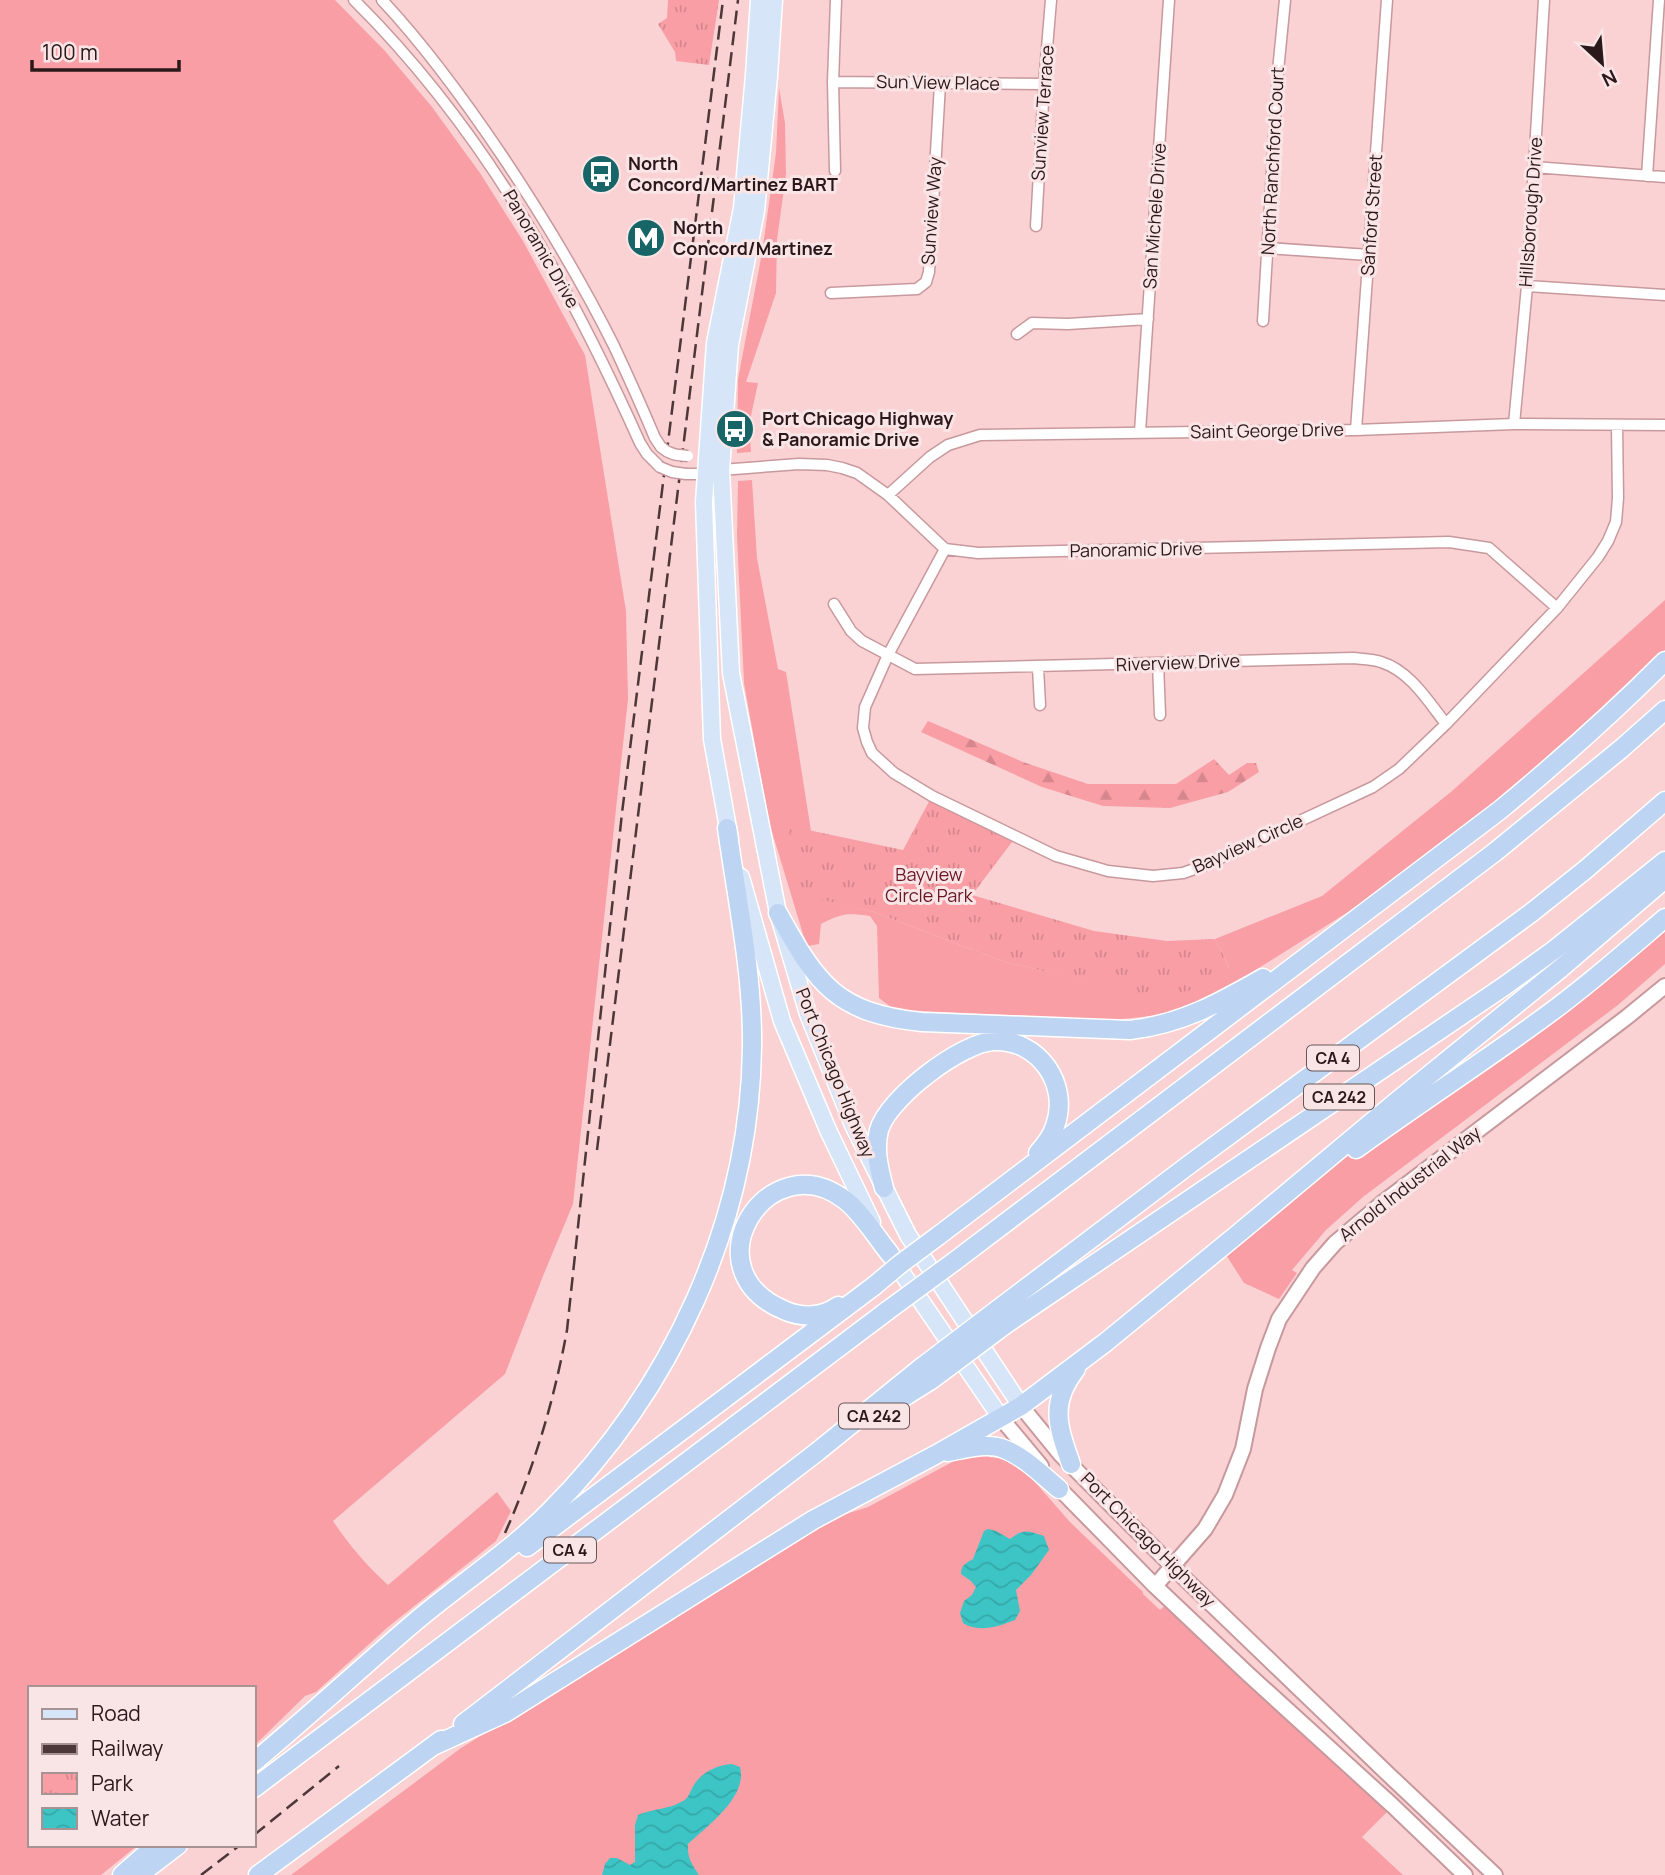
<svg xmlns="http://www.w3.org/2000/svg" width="1665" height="1875" font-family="Manrope,sans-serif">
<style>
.grass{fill:#f99ea5}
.forest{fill:url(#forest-firs)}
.park{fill:url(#park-tufts)}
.water{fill:url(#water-waves)}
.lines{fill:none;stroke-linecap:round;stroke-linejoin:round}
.street-casing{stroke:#c8999c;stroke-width:13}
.secondary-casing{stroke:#c8999c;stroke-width:18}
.primary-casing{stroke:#fff;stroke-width:19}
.highway-casing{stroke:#fff;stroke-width:21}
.street{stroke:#fff;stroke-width:10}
.secondary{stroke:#fff;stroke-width:14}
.primary{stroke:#d7e5f8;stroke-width:16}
.highway{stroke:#bdd4f3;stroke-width:18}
.rail{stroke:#4d3739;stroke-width:2.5;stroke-dasharray:14 7;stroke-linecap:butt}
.street-bridge-casing{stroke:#c8999c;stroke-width:13;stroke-linecap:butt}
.highway-bridge-casing{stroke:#fff;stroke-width:21;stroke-linecap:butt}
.street-bridge{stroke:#fff;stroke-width:10}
.highway-bridge{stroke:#bdd4f3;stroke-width:18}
.labels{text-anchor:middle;stroke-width:6;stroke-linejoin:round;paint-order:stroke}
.shield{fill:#fae5e6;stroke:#685657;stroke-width:2}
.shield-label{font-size:16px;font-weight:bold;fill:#2a181a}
.street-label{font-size:18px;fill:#2a181a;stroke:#fae5e6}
.poi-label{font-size:18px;font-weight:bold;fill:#2a181a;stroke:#fae5e6;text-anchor:start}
.park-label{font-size:18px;fill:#681626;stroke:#fae5e6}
</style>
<defs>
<pattern id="forest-firs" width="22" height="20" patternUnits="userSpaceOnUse" patternTransform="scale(1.75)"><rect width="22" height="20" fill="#f99ea5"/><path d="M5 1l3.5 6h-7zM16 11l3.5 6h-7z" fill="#d6878d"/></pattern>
<pattern id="park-tufts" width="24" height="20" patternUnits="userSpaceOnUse" patternTransform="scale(1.75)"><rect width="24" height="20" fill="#f99ea5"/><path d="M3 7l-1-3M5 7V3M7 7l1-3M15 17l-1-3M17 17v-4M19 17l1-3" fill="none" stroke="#d6878d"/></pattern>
<pattern id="water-waves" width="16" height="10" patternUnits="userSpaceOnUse" patternTransform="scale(1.75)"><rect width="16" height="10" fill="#3dc4c5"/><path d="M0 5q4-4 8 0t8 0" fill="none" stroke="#36a8a9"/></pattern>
</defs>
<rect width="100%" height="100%" fill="#fbd2d4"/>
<path class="grass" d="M0,0H335L385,51L432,107L480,173L523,241L585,355L626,611L628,699L573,1204L543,1276L505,1374L333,1521C349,1545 367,1566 388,1585L497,1492L511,1511L496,1541L388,1627L316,1692L305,1696L254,1746V1688H30V1845H138L101,1875H0Z
M779,88L785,123L786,174L777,240L776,293L746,382L758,383L749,425L751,452L737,453L738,379L762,253L776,153Z
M752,480L757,558L778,669L786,672L811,831L789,827L803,894L874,912L1005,962L1156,996L1229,967L1215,939L1322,896L1452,791L1665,600V650L1628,689L1489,808L1356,907L1211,998L1161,1015L1113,1020L900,1010L891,1007L879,998L877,926L870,916C847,913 842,913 821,924L819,944L808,946L803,934L769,822L744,683L737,537L738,481Z
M1665,918V964L1618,1005L1363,1197L1326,1230L1292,1270L1297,1273L1279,1299L1244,1283L1221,1247L1422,1101Z
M976,1454H989V1457L1005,1459L1021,1469L1034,1481L1070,1522L1143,1592V1594L1160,1610L1170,1601L1393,1806L1362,1837L1403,1875H291L461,1748L827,1520L868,1507L956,1460Z"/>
<path class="forest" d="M928,721L1023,762L1088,784H1176L1214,759L1229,775L1247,763H1256L1259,772L1228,792L1170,808L1103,806L1042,787L921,732Z"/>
<path class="park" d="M668,0H719L709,65L676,61L675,52L658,24L667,18Z
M932,796L1015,838L972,895L1094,931L1167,941L1215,939L1229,967L1192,990L1156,997L1005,962L874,912L803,895L791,858L789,826L903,850Z"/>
<path class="water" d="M988,1529L996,1531L1010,1539C1024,1528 1028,1531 1044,1536L1049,1550L1031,1575L1016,1590L1020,1611L1015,1620C998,1627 979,1633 963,1623L960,1613L964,1601L972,1595L976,1587L971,1581L961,1574C961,1565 966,1563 973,1559L984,1531Z
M732,1764L740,1767C748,1797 707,1826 688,1844C687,1858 692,1864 699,1875H602L605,1864L610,1858H617L630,1865L635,1862V1825L638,1815C651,1809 670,1809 681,1802C689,1799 690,1791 694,1785C702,1772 717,1765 732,1764Z"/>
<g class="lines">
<defs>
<path id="street" d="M354,0C482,127 567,280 640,443L647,454L660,467
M382,0C427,48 466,102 503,157C543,217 581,280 614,346C628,376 642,407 655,438L661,447
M833,82L1044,84
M1534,167L1665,177
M835,171L833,82L836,0
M1647,176L1659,0
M1036,226L1044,84L1051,0
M1268,248L1369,255
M1527,286L1665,295
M831,293L917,289L926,282L929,272L940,84
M1263,321L1278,71L1285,0
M1017,334L1032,323L1068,324L1148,319
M1514,424L1527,286L1544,0
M1356,430L1387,0
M1140,432L1169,0
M686,474H706L721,470L799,464L827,465L842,468L857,473L888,495L945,549L978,553L1449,542L1489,548L1557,608
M888,495L930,457L948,445L980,435L1356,430L1514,424L1665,425
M945,549L888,655L865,707L863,728L867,742L872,753L894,773L932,796L1056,856L1108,871L1153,876L1183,873L1203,866L1373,787L1399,769L1446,724L1557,608L1598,557L1608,541L1616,522L1618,498L1617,425
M834,604L851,631L862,641L915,669L1353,658C1362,659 1373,659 1381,662C1410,671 1428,701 1446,724
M1158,663L1160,715
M1038,667L1040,705"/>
<path id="secondary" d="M1021,1406L1061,1455L1179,1573L1389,1775L1495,1875
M1001,1418L1041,1466
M1053,1482L1155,1586L1248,1674L1393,1806L1465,1875
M1155,1586L1205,1529L1225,1495L1243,1449L1255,1389L1268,1348L1279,1319L1313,1268L1335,1243L1381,1204L1627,1017L1665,986"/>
<path id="primary" d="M774,0L769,76L756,211L730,345L721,470L731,673L778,913L808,1014L853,1125L908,1235L1021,1406
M730,839L712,739L704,502L715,343L742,208L754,75L759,0
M741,877L782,1021L828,1130L872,1222
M891,1257L1001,1418"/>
<path id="highway" d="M778,913C817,984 836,1013 922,1022L1130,1030C1182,1024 1219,1003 1263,978
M1356,1149C1415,1106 1477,1066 1536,1023C1581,991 1623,954 1665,918
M884,1188C879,1169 874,1149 879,1130C888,1098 962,1042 994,1041C1039,1039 1070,1085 1055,1126C1052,1136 1045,1145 1038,1153
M938,1236L1500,810C1558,762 1613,713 1665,661
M955,1261L1495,852L1621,749L1665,710
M838,1306C823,1317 803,1318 786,1311C686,1271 768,1141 845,1200C863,1214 876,1237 890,1254
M997,1310L1190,1164L1531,913L1585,870L1665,801
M1006,1324L1503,987L1554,950L1665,861
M888,1407L931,1380
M948,1452C964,1449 988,1442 1004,1449C1025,1457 1042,1475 1059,1489
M1071,1464C1058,1427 1049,1403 1076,1369
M527,1547L874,1286
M463,1724L817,1452L922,1367
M433,1746L505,1713L813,1520L935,1455L1021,1406L1106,1342L1239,1233L1396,1102L1561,968L1665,879
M254,1762C309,1716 362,1667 416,1621C460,1584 508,1553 548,1513C671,1391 750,1222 752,1047C753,974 737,900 727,828
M254,1788L887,1311
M122,1875L156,1845
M139,1875L178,1845
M258,1875L441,1740"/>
</defs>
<use href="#street" class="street-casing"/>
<use href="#secondary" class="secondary-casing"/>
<use href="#primary" class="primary-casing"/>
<use href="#highway" class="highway-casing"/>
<use href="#street" class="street"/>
<use href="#secondary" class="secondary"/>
<use href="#primary" class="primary"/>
<use href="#highway" class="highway"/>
<path class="rail" d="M597,1150L738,0
M505,1533C534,1468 554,1401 567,1330L622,813L723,0
M254,1835L339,1766
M201,1875L240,1845"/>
<defs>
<path id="street-bridge" d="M661,447C670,455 677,455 688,456
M660,467L672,472L686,474"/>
<path id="highway-bridge" d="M874,1286L899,1265L938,1236
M887,1311L955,1261
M922,1367L997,1310
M931,1380L1006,1324"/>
</defs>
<use href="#street-bridge" class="street-bridge-casing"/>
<use href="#highway-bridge" class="highway-bridge-casing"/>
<use href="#street-bridge" class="street-bridge"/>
<use href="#highway-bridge" class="highway-bridge"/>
</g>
<defs>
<symbol id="bus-disc" viewBox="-11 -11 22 22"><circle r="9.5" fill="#176566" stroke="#fae5e6"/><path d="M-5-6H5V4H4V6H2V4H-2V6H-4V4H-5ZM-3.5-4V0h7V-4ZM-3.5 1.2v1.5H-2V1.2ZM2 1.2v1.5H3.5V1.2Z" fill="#fff"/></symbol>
<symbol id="metro-disc" viewBox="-11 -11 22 22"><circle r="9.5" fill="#176566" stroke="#fae5e6"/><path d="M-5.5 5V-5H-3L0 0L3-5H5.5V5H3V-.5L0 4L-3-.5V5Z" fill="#fff"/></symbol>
</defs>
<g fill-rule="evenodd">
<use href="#bus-disc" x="579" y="152" width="44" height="44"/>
<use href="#metro-disc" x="624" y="216" width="44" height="44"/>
<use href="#bus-disc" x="713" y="407" width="44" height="44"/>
</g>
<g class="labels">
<g class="shield">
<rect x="1307" y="1045.5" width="52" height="25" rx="5"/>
<rect x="1304" y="1084.5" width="70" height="25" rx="5"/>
<rect x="839" y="1403.5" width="70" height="25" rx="5"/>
<rect x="544" y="1537.5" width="52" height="25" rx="5"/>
</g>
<g class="shield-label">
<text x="1333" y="1064">CA 4</text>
<text x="1339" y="1103">CA 242</text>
<text x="874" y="1422">CA 242</text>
<text x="570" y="1556">CA 4</text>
</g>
<g class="street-label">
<text transform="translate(938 83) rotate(1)" y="6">Sun View Place</text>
<text transform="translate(1043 113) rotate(-86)" y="6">Sunview Terrace</text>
<text transform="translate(1273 161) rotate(-87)" y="6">North Ranchford Court</text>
<text transform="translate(932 211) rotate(-86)" y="6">Sunview Way</text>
<text transform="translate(1531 212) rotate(-86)" y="6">Hillsborough Drive</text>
<text transform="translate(1372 215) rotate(-86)" y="6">Sanford Street</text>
<text transform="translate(1155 216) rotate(-86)" y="6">San Michele Drive</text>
<text transform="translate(541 249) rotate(60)" y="6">Panoramic Drive</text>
<text transform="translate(1267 431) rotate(-1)" y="6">Saint George Drive</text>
<text transform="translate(1136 550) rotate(-1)" y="6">Panoramic Drive</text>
<text transform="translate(1178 663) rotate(-2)" y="6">Riverview Drive</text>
<text transform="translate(1248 844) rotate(-24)" y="6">Bayview Circle</text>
<text transform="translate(835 1073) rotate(68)" y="6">Port Chicago Highway</text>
<text transform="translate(1410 1184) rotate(-38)" y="6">Arnold Industrial Way</text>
<text transform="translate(1148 1540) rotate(45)" y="6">Port Chicago Highway</text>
</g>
<g class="poi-label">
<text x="628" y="170">North<tspan x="628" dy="21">Concord/Martinez BART</tspan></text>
<text x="673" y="234">North<tspan x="673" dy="21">Concord/Martinez</tspan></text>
<text x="762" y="425">Port Chicago Highway<tspan x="762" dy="21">&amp; Panoramic Drive</tspan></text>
</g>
<g class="park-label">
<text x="929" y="881">Bayview<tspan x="929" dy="21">Circle Park</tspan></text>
</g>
</g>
<rect x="28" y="1686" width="228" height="161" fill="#fae5e6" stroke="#a79394" stroke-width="2"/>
<rect x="42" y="1709" width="35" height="10" fill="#d7e5f8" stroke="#a79394" stroke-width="2"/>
<text x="91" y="1721" font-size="21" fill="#2a181a">Road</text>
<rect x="42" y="1744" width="35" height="10" fill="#4d3739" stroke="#a79394" stroke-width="2"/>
<text x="91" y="1756" font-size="21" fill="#2a181a">Railway</text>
<rect x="42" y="1773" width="35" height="21" fill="url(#park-tufts)" stroke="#a79394" stroke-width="2"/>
<text x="91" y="1791" font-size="21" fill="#2a181a">Park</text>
<rect x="42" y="1808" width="35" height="21" fill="url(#water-waves)" stroke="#a79394" stroke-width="2"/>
<text x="91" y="1826" font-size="21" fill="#2a181a">Water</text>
<g transform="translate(1602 63) rotate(154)" stroke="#fae5e6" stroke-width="5" paint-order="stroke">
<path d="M0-5L12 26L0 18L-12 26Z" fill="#2a181a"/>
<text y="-10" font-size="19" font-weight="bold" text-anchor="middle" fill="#2a181a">N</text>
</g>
<path d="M32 60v10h147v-10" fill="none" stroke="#2a181a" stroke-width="3.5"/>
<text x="42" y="60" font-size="21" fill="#2a181a" stroke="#fae5e6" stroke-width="5" paint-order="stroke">100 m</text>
</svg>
